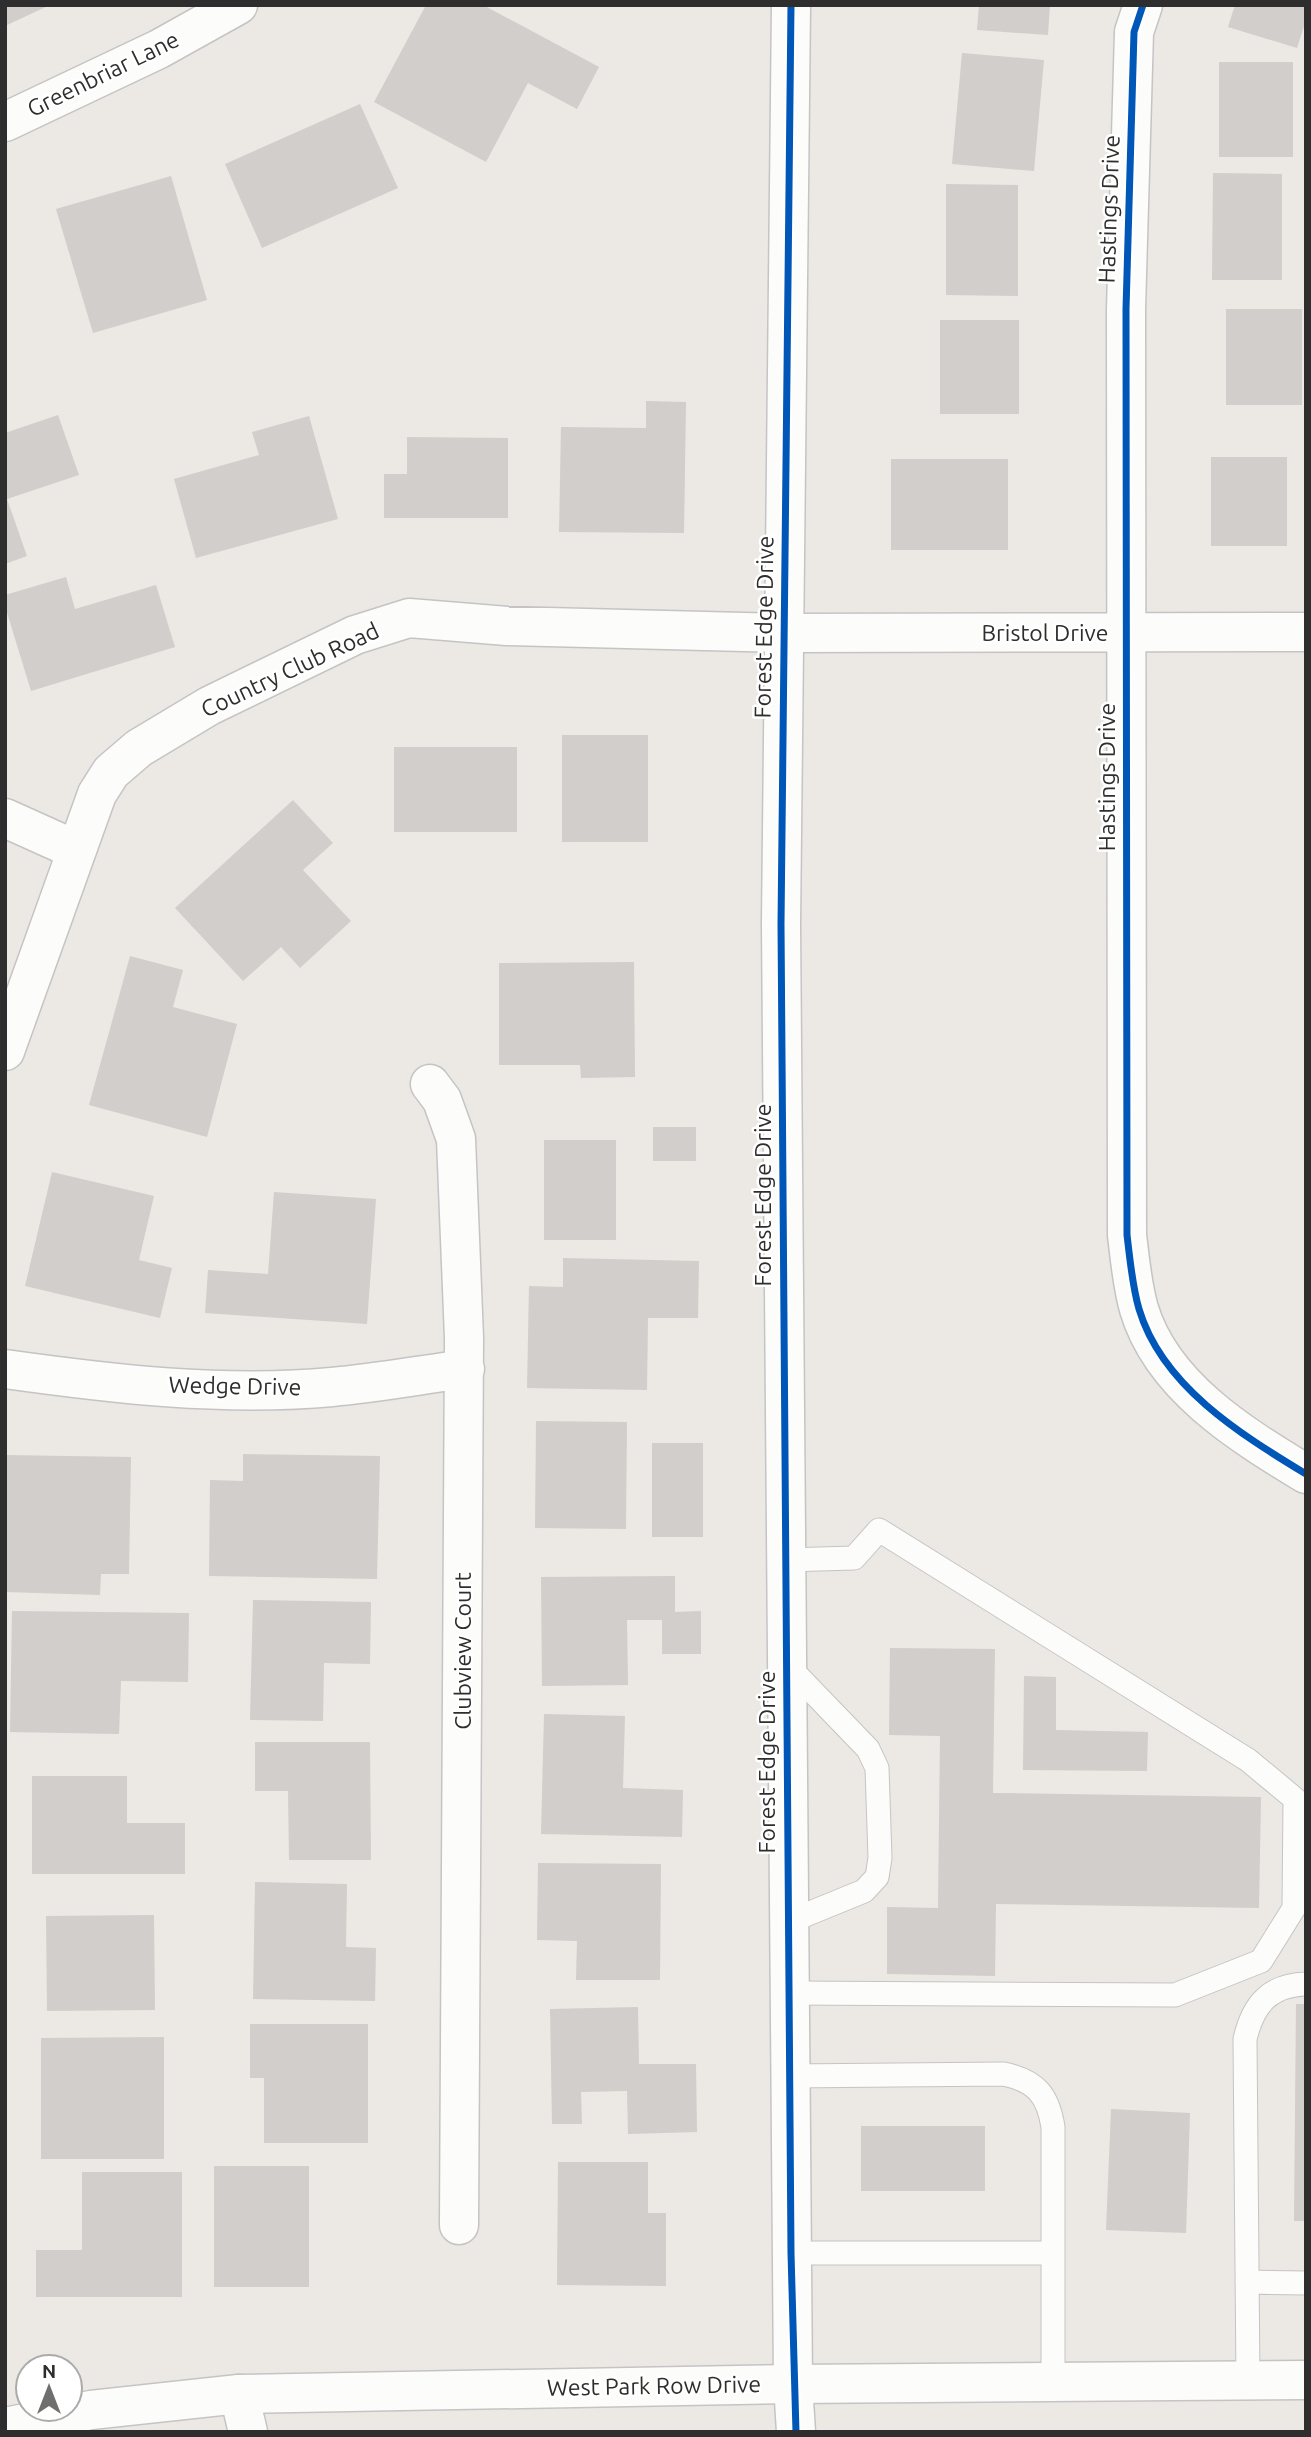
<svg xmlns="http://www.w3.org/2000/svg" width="1311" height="2437" font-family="Ubuntu,sans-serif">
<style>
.building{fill:#d1cecb}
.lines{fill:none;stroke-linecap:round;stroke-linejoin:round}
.service-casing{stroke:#c5c4c5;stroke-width:25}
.minor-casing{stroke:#c5c4c5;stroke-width:41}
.tertiary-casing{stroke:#c5c4c5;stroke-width:41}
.secondary-casing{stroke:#c5c4c5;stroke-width:41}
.service{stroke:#fcfcfb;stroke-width:23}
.minor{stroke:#fcfcfb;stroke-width:38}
.tertiary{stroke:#fcfcfb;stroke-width:38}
.secondary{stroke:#fcfcfb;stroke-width:38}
.cycleway-casing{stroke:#fff;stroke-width:11}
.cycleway{stroke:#0057b8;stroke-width:7}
.labels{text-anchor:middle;stroke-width:5;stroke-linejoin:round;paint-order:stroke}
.street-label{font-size:23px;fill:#2e2e2e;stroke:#fff}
</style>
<rect width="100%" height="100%" fill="#ece8e4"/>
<path class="building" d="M5,5H50L5,26Z
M426,5H483L599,67L577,109L528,83L486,162L374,102Z
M979,5H1050L1048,35L977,30Z
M1235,5H1306V20L1297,48L1228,27Z
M962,53L1044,60L1034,171L952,164Z
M1219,62H1293V157H1219Z
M360,104L398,188L262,248L225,164Z
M1213,173L1282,174V280H1212Z
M171,176L207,300L93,333L56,209Z
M946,184L1018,185V296L946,295Z
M1226,309H1302V405H1226Z
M940,320H1019V414H940Z
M646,401L686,402L684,533L559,532L561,427L646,428Z
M58,415L79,475L7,499L27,556L5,564V433Z
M309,416L338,519L196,558L174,479L259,455L252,432Z
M407,437L508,438V518H384V474H407Z
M1211,457H1287V546H1211Z
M891,459H1008V550H891Z
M66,577L75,609L156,585L175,647L31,691L5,606V595Z
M562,735H648V842H562Z
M394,747H517V832H394Z
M293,800L333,843L303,870L351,921L300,968L281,947L243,981L175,908Z
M130,956L183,970L173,1007L237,1024L207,1137L89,1105Z
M634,962L635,1077L581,1078L580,1065H499V963Z
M653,1127H696V1161H653Z
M544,1140H616V1240H544Z
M52,1172L154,1196L139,1260L172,1268L160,1318L25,1286Z
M274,1192L376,1199L367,1324L205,1313L208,1270L268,1274Z
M563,1258L699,1261L698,1318H648L647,1390L527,1388L529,1286L563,1287Z
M536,1421L627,1422L626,1529L535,1528Z
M652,1443H703V1537H652Z
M243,1454L380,1456L377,1579L209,1576L210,1480L243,1481Z
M5,1455L131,1457L129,1574H101L100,1595L5,1592Z
M675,1576V1612L701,1611V1654H662V1620H627L628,1685L542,1686L541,1577Z
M253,1600L371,1602L370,1664L324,1663L323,1721L250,1720Z
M12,1611L189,1613L188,1682L121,1681L119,1734L10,1732Z
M890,1648L995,1649L993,1793L1261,1797L1259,1908L996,1904L995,1976L887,1974V1907L938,1908L940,1736L889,1735Z
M1024,1676L1056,1677V1730L1148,1732L1147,1771L1023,1770Z
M544,1714L625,1716L623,1788L683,1790L682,1837L541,1834Z
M255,1742H370L371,1860H289L288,1791H255Z
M32,1776H127V1823H185V1874H32Z
M538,1863L661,1864L660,1980H576L577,1941L537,1940Z
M255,1882L347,1884L346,1947L376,1948L375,2001L253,1999Z
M154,1915L155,2010L47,2011L46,1916Z
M1296,2004H1306V2221H1294Z
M638,2007L639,2064H696L697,2132L628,2134L627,2091L581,2092L582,2124H552L550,2009Z
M250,2024H368V2143H264V2078H250Z
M164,2037V2159H41V2038Z
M1111,2109L1190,2113L1186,2233L1106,2230Z
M861,2126H985V2191H861Z
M558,2162H648V2213H666V2286L557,2285Z
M214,2166H309V2287H214Z
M82,2172H182V2297H36V2250H82Z"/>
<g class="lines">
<defs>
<path id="service" d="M785,1560L854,1558L879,1530L1248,1760L1295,1799L1294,1908L1261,1961L1175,1995L789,1993
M786,1664L868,1749L877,1768L880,1858L877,1877L864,1891L788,1922
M789,2076L1004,2074C1036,2081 1048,2095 1053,2127V2382
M791,2253H1053
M1247,2282L1306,2283
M1248,2381L1245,2039C1253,2005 1269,1985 1306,1984"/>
<path id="minor" d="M1143,5L1134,32L1126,309L1127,1235C1130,1259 1132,1285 1139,1309C1162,1386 1240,1434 1306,1474
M5,122L159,49L238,5
M5,818L76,850
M5,1051L97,794L111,772L139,748L209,706L355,635L409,618L507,626L784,633L1306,632
M430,1084L442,1100L456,1139L464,1338L459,2225
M5,1369C112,1384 223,1397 332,1387C376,1383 420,1375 465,1369
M793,2384L796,2432
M239,2394L248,2432"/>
<path id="tertiary" d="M791,5L781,924L793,2384"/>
<path id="secondary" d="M5,2427L91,2410L239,2394L793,2384L1306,2380"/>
</defs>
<use href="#service" class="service-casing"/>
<use href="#minor" class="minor-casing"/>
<use href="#tertiary" class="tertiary-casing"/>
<use href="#secondary" class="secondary-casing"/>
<use href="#service" class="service"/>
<use href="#minor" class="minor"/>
<use href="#tertiary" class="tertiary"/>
<use href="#secondary" class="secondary"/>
<defs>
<path id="cycleway" d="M791,5L781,924L791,2253L796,2432
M1143,5L1134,32L1126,309L1127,1235C1130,1259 1132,1285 1139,1309C1162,1386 1240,1434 1306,1474"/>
</defs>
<use href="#cycleway" class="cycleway-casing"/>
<use href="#cycleway" class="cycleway"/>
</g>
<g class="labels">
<g class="street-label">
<text transform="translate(103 74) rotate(-26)" y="8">Greenbriar Lane</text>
<text transform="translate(1109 209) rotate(-88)" y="8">Hastings Drive</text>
<text transform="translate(764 627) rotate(-89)" y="8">Forest Edge Drive</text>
<text x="1045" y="641">Bristol Drive</text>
<text transform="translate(290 670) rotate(-25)" y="8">Country Club Road</text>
<text transform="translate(1107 777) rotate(-90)" y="8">Hastings Drive</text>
<text transform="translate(763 1195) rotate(-90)" y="8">Forest Edge Drive</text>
<text transform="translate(235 1386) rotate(1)" y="8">Wedge Drive</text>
<text transform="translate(463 1651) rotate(-90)" y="8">Clubview Court</text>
<text transform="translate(767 1762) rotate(-90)" y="8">Forest Edge Drive</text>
<text transform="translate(654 2386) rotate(-1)" y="8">West Park Row Drive</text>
</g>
</g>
<rect width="1311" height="2437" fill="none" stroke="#2e2e2e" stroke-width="14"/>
<g transform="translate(49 2388)"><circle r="33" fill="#ffffff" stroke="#ababab" stroke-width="2"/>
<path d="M0-5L12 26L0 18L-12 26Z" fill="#706f6e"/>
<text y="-10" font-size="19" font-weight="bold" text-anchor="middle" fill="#2e2e2e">N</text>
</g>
</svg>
